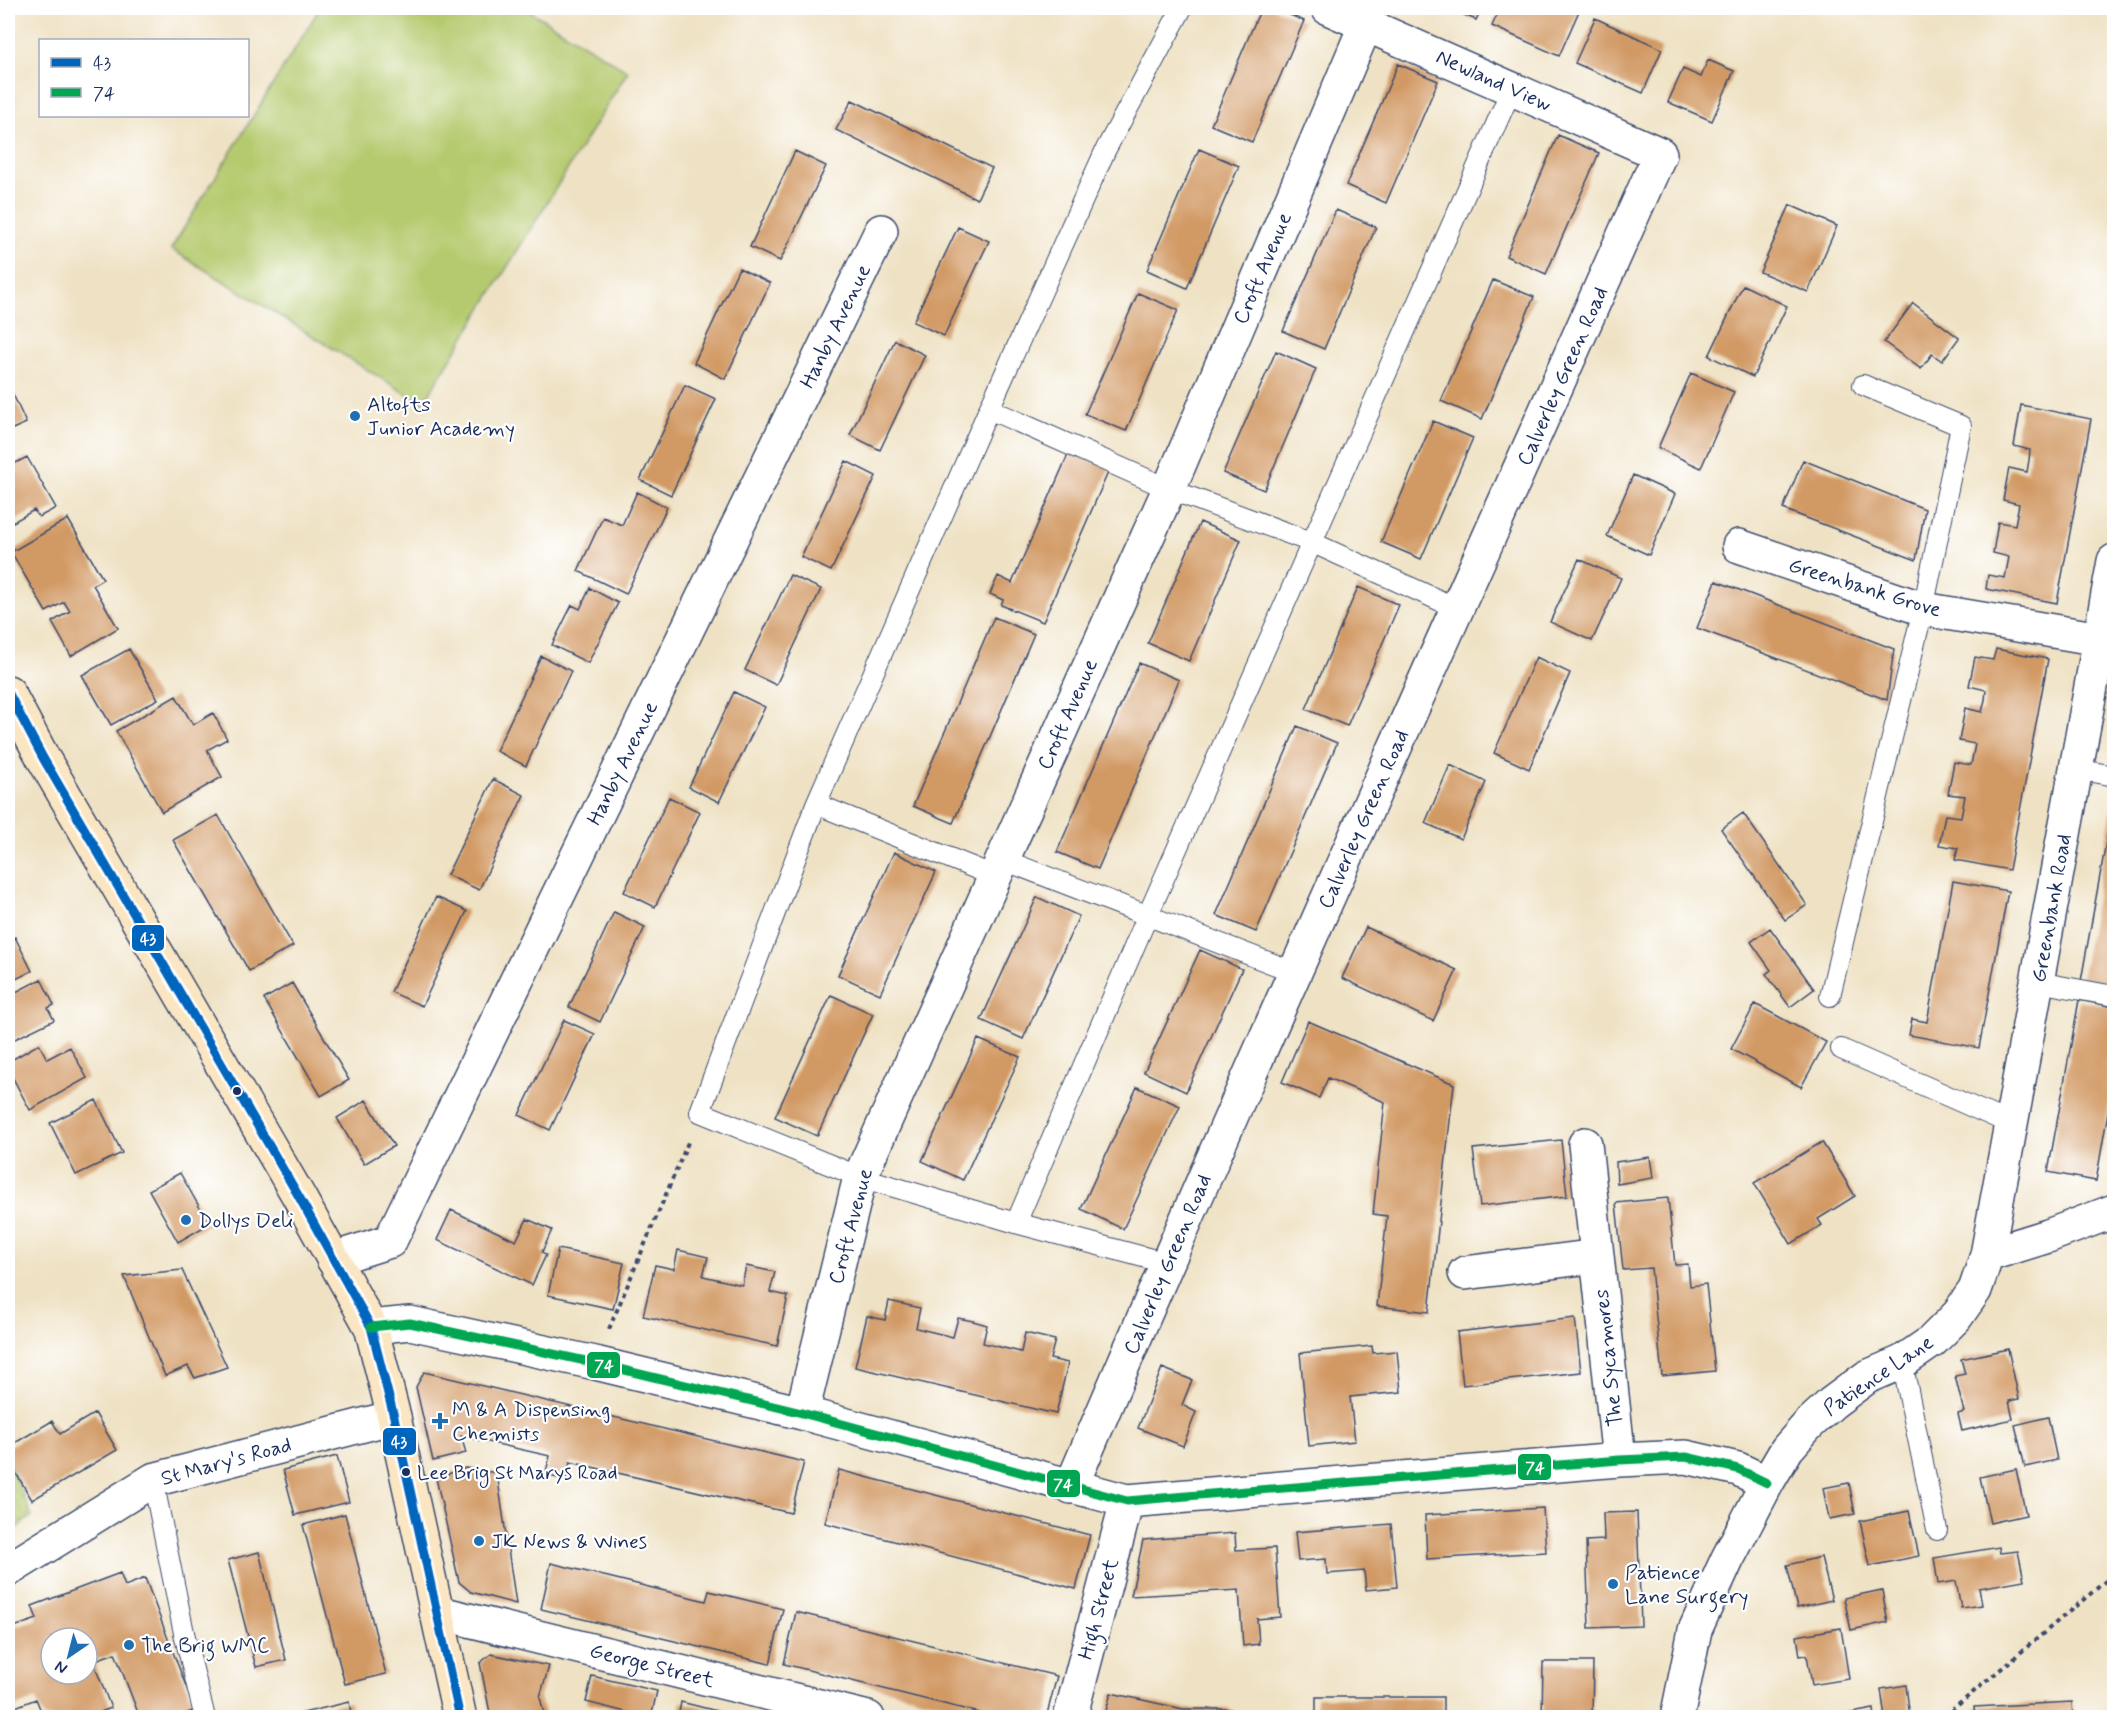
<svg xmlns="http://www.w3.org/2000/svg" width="2122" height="1725" font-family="Mynerve,sans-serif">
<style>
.grass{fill:#b5ca6e;stroke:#687c66;stroke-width:1.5}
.park{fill:url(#park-dots);stroke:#687c66;stroke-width:1.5}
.building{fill:#d19963;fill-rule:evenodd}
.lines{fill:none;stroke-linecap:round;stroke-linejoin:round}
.lane-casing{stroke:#3b4a6d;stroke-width:22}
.street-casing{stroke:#3b4a6d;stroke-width:36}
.secondary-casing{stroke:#3b4a6d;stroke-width:36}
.path{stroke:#3b4a6d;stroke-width:4;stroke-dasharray:4.5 4.5;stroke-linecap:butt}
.lane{stroke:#fff;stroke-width:20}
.street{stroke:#fff;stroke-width:33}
.secondary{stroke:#fbe6c4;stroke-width:33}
.bus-1-casing{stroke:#fff;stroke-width:14}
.bus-2-casing{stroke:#fff;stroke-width:14}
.bus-1{stroke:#0065bd;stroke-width:9}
.bus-2{stroke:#00a651;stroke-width:9}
.poi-dot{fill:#1f6fb2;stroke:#fff;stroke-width:2}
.bus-dot{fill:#1b2f5e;stroke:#fff;stroke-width:2}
.labels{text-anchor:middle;stroke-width:4.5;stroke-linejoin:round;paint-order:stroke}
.bus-label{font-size:20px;fill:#1b2f5e;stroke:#fff;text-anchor:start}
.street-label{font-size:21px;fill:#1b2f5e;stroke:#fff}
.poi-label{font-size:21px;fill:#1b2f5e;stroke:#fff;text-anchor:start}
.line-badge{stroke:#fff;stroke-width:2}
.badge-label{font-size:16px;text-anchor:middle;font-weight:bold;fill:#fff}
</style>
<defs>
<pattern id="park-dots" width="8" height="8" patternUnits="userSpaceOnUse" patternTransform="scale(1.5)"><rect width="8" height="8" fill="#b5ca6e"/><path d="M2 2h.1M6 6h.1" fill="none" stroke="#92a45e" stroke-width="1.8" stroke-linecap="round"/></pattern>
</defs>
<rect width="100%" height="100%" fill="#fff"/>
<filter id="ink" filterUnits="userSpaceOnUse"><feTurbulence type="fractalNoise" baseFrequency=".0167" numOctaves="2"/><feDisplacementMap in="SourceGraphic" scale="12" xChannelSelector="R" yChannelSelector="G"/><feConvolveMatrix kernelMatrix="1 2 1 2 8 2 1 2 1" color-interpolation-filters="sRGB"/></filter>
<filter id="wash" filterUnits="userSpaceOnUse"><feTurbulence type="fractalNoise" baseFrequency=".008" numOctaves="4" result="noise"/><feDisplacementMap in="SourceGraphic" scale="24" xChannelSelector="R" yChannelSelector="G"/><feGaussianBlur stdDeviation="1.35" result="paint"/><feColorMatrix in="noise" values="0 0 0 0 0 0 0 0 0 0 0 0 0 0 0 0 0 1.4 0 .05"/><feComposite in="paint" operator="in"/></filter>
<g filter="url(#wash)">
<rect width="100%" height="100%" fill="#efe2c4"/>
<path class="grass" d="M320,8H525L628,71L423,404L171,249Z"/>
<path class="park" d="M8,1460L32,1516L8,1534Z"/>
<g id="blocks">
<path class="building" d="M1261,8H1274L1304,21L1252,142L1211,125Z
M1448,8H1482L1476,20Z
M1500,8H1570L1579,11L1559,56L1492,26Z
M1595,18L1662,49L1643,93L1575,63Z
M1708,60L1734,71L1712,121L1668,102L1683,69L1701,77Z
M1398,64L1438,81L1386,203L1346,185Z
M852,100L992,168L977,199L836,130Z
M1558,135L1599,153L1546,274L1506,256Z
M1199,149L1239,166L1187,288L1147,270Z
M795,151L826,166L780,261L750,247Z
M1790,205L1837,226L1808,292L1760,272Z
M1336,210L1376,227L1324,349L1283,331Z
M958,227L989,241L944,336L913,322Z
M739,268L770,283L725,379L694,363Z
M1493,280L1534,297L1482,419L1441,401Z
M1743,285L1787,306L1753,377L1709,356Z
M1138,293L1178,310L1126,431L1085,414Z
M1913,303L1959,338L1942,361L1932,354L1921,369L1884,342Z
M895,340L925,355L880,450L850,435Z
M1276,351L1316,369L1264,490L1223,473Z
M1691,373L1734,392L1701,468L1658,448Z
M685,385L716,399L671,495L640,480Z
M12,392L26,423L8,431V393Z
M2021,405L2091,419L2057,603L1986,589L1988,575L2005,578L2009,557L1993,553L1998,522L2015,525L2017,514L2019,504L2003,500L2009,468L2027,472L2029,460L2030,450L2014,446Z
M1433,421L1473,438L1421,559L1381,542Z
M1070,450L1110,468L1043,622L1001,605L1003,600L990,594L998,576L1012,583Z
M27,457L56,508L39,517L34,510L8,525V467Z
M1803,460L1925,509L1916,560L1783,509Z
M846,461L876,476L831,571L801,557Z
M1633,475L1675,494L1649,555L1607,536Z
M637,492L667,507L626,594L578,571L603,517L622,525Z
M68,519L103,579L93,585L118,628L71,656L52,622L70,611L64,602L46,612L11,552Z
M1200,522L1241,540L1189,661L1148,643Z
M1579,559L1621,578L1592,641L1550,622Z
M790,575L821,589L776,685L745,670Z
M1716,581L1894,649L1887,700L1697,628Z
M1358,587L1399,605L1347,726L1306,709Z
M590,588L618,603L588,663L552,645L572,605L580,609Z
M994,617L1034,634L953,823L913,806Z
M129,649L158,699L111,725L82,675Z
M1996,649L2048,659L2009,870L1955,860L1958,848L1939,845L1945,815L1961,817L1965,796L1948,794L1954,762L1971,765L1975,744L1959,741L1965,708L1982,712L1985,700L1986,690L1969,686L1975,657L1993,660Z
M541,656L571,671L526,766L496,751Z
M1536,657L1570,673L1529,769L1494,753Z
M1139,663L1179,680L1098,869L1057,852Z
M734,692L765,707L719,802L689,787Z
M176,696L193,725L213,713L219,724L227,739L207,750L222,777L162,812L116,731Z
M1297,726L1337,743L1256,932L1216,915Z
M1450,765L1486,782L1461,839L1425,823Z
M493,779L524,795L479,890L447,875Z
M669,797L700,812L655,907L624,892Z
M2113,803H2114V987L2081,981Z
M1743,813L1807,905L1785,920L1721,829Z
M218,815L293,946L249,971L173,840Z
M894,852L936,872L880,994L838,975Z
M1953,881L2008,891L1979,1048L1909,1035L1912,1019L1927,1022Z
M436,897L467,911L422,1006L391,992Z
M1037,897L1079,916L1023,1039L981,1020Z
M614,912L645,927L600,1022L569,1007Z
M1366,927L1457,970L1433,1021L1342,978Z
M1770,928L1814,989L1790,1007L1766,974L1771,970L1751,942Z
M15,937L32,971L8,983V941Z
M1200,950L1242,969L1186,1092L1144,1072Z
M41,979L54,1005L48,1008L54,1020L9,1042L8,1038V996Z
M292,983L349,1080L321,1096L264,999Z
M831,995L873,1014L817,1136L775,1117Z
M2079,1000L2114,1007V1078L2096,1181L2048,1172Z
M1755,1004L1826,1042L1801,1087L1731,1049Z
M564,1020L595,1034L550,1130L519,1115Z
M1308,1021L1454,1084L1429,1312L1377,1306L1387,1216L1373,1214L1385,1102L1328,1078L1319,1098L1282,1082Z
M978,1039L1020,1057L963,1180L922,1161Z
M39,1044L47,1059L70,1047L87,1078L30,1110L8,1069V1062Z
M1137,1087L1180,1106L1123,1229L1081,1209Z
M96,1100L122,1153L76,1175L50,1123Z
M366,1100L394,1146L364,1164L337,1118Z
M1561,1140L1567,1196L1480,1206L1473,1149Z
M1822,1142L1855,1196L1818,1219L1822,1225L1791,1244L1754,1183Z
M1650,1157L1653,1178L1617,1184L1616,1162Z
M180,1173L209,1224L178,1242L149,1190Z
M1668,1198L1675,1265L1688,1264L1690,1286L1706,1284L1715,1371L1662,1376L1651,1268L1623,1270L1616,1203Z
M451,1210L516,1241L527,1219L552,1230L542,1252L546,1255L532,1285L437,1240Z
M558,1249L624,1263L613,1309L548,1295Z
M678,1250L708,1257L703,1276L742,1285L746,1266L775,1272L770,1292L788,1296L777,1346L643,1316L655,1265L674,1269Z
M182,1270L227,1367L195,1378L188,1366L165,1376L124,1276Z
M889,1301L920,1308L916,1328L953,1337L958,1318L973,1321L987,1325L983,1343L1021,1352L1025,1333L1055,1340L1050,1359L1068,1363L1056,1414L855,1367L867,1316L885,1320Z
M1575,1318L1581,1372L1463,1385L1457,1332Z
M1372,1346L1373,1353L1397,1351L1401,1392L1350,1397L1355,1441L1309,1446L1300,1353Z
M2008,1349L2019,1399L2009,1401L2013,1419L1962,1431L1958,1414L1964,1412L1955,1376L1965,1374L1961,1359Z
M1162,1368L1192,1380L1182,1405L1196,1412L1183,1446L1138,1428Z
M424,1372L804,1462L791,1513L570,1462L566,1480L545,1475L550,1456L461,1436L466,1453L433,1461L416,1387Z
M95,1413L117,1450L32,1500L8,1460V1447L52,1421L60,1434Z
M2048,1417L2057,1460L2025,1467L2015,1425Z
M337,1456L349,1502L295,1515L283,1470Z
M465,1468L497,1473L516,1604L471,1592L459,1582L436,1478Z
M2016,1469L2026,1515L1990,1523L1980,1477Z
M839,1470L1090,1535L1076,1589L825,1523Z
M1849,1483L1855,1514L1829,1519L1823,1488Z
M1543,1508L1546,1552L1427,1559L1425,1515Z
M1909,1511L1919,1556L1870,1566L1860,1521Z
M1637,1512L1641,1626L1589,1628L1586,1541L1604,1540L1603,1513Z
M345,1514L386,1674L345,1684L303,1525Z
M1391,1524L1397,1587L1366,1590L1364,1571L1327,1574L1326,1559L1298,1561L1295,1532Z
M1235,1533L1236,1550L1275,1548L1280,1617L1257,1619L1259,1644L1243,1646L1239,1590L1131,1596L1143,1540Z
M1999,1547L2000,1553L2018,1551L2024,1580L1979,1588L1982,1605L1961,1608L1956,1581L1938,1584L1934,1558Z
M259,1552L286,1660L256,1667L228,1560Z
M1821,1557L1832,1600L1797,1608L1787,1565Z
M551,1563L706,1601L709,1591L783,1609L770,1664L541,1609Z
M120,1573L125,1586L145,1578L195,1710L175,1718H140L115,1653L93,1661L111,1708L86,1718H44L36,1699L8,1710V1629L37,1619L32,1606ZM51,1638H87V1674H51Z
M1882,1590L1888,1622L1851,1630L1844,1598Z
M796,1612L1057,1676L1046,1718H1000L784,1664Z
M1841,1628L1849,1679L1812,1685L1807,1655L1800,1656L1797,1636Z
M491,1654L549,1666L540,1697L545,1718H491L480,1663Z
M1543,1662H1593L1592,1718H1542Z
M592,1676L657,1691L651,1718H625L626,1712L586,1702Z
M1906,1685L1910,1718H1885L1881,1689Z
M1111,1693L1183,1709H1231V1718H1104Z
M1316,1697H1443V1718H1316Z
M349,1702L352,1718H286V1717Z
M681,1702L741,1717V1718H678Z
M2072,1702L2073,1718H1975L1974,1707Z
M1874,1709L1875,1718H1841L1840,1715Z"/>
</g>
</g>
<g filter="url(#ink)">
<use href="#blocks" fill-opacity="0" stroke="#3b4a6d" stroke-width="1.5"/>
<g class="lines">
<defs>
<path id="lane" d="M989,409L1169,489L1311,542L1458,609
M2076,769L2114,776
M816,804L994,876
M1001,859L1294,972
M2038,982L2114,996
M1830,996L1923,609L1961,426L1863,385
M1841,1049L2011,1124
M1016,1223L1147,917L1512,88
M1166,1263L1016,1223L860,1177L700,1112L816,804L989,409L1106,149L1182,8
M1902,1362L1937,1530
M153,1480L184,1633L205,1718"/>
<path id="street" d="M1739,546L1923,609L2100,639
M1585,1144L1619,1460
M1987,1255L2114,561
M333,1259L390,1241L881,231
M1465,1273L1597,1256
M371,1327L410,1323L595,1363L802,1413L1127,1501L1619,1460L1686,1457L1738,1469L1767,1483
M802,1413L860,1177L1169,489L1366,24
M1071,1487C1261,1040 1463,598 1660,154L1328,8
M8,1570L153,1480L394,1417
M436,1612L868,1718
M1070,1718L1127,1501
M1677,1718L1695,1630L1727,1560L1767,1483L1787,1449L1808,1425L1832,1403L1867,1377L1902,1362L1931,1342L1956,1317L1975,1290L1987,1255L2048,1236L2114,1211"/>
<path id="secondary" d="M8,692L43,758L298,1195L371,1327L394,1417L460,1718"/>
</defs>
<use href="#lane" class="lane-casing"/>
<use href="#street" class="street-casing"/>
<use href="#secondary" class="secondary-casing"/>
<path class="path" d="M609,1329L689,1140
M1946,1718L1952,1710L2114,1574"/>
<use href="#lane" class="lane"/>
<use href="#street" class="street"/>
<use href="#secondary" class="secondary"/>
<defs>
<path id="bus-1" d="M8,692L43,758L298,1195L371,1327L394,1417L460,1718"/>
<path id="bus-2" d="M371,1327L410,1323L595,1363L802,1413L1127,1501L1619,1460L1686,1457L1738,1469L1767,1483"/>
</defs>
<use href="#bus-1" class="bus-1-casing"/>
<use href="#bus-2" class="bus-2-casing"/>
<use href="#bus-1" class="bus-1"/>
<use href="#bus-2" class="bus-2"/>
</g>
</g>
<g class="poi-dot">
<circle cx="355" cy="416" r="6"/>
<circle cx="186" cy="1220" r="6"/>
<path d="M437 1412h6v6h6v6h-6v6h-6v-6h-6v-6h6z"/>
<circle cx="479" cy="1541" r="6"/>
<circle cx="1613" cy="1584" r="6"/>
<circle cx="129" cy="1645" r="6"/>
</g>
<g class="bus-dot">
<circle cx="237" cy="1091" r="5"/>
<circle cx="406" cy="1472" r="5"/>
</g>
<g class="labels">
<g class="bus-label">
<text x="417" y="1479">Lee Brig St Marys Road</text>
</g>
<g class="street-label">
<text transform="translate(1494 80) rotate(24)" y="7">Newland View</text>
<text transform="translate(1262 268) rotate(-67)" y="7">Croft Avenue</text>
<text transform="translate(835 326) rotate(-64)" y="7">Hanby Avenue</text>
<text transform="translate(1562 376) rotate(-66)" y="7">Calverley Green Road</text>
<text transform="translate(1865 587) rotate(17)" y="7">Greenbank Grove</text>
<text transform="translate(1067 714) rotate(-66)" y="7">Croft Avenue</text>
<text transform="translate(622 763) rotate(-64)" y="7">Hanby Avenue</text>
<text transform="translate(1363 819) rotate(-66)" y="7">Calverley Green Road</text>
<text transform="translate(2051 908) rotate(-80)" y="7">Greenbank Road</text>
<text transform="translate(850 1226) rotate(-75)" y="7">Croft Avenue</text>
<text transform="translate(1167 1264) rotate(-67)" y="7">Calverley Green Road</text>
<text transform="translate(1608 1358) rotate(-96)" y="7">The Sycamores</text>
<text transform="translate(1878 1375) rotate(-34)" y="7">Patience Lane</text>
<text transform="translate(226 1461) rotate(-15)" y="7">St Mary's Road</text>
<text transform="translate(1098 1609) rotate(-75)" y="7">High Street</text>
<text transform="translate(652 1665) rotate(14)" y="7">George Street</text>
</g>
<g class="poi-label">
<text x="367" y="411">Altofts<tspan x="367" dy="24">Junior Academy</tspan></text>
<text x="198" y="1227">Dollys Deli</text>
<text x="452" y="1416">M &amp; A Dispensing<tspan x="452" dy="24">Chemists</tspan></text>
<text x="491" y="1548">JK News &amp; Wines</text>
<text x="1625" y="1579">Patience<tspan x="1625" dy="24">Lane Surgery</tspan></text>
<text x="141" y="1652">The Brig WMC</text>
</g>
</g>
<g class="line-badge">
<rect x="131" y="924" width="34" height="28" rx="6" fill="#0065bd"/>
<rect x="586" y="1351" width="35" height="28" rx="6" fill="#00a651"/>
<rect x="382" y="1427" width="35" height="29" rx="6" fill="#0065bd"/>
<rect x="1517" y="1453" width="35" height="28" rx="6" fill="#00a651"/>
<rect x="1046" y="1469" width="35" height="29" rx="6" fill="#00a651"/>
</g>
<g class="badge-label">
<text x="148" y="944">43</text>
<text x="604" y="1371">74</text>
<text x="399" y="1447">43</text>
<text x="1535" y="1473">74</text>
<text x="1063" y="1490">74</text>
</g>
<rect width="2122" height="1725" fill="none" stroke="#fff" stroke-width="30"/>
<rect x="39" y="39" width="210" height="78" fill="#ffffff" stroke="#a4acbf" stroke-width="1.5"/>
<rect x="51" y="58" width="30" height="9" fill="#0065bd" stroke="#a4acbf" stroke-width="1.5"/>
<text x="93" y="69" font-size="18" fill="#1b2f5e">43</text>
<rect x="51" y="88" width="30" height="9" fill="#00a651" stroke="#a4acbf" stroke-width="1.5"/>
<text x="93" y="99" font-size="18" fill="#1b2f5e">74</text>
<g transform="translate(69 1656) rotate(215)"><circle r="28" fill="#ffffff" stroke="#a4acbf" stroke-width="1.5"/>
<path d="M0-4.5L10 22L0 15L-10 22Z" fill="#1f6fb2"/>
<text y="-9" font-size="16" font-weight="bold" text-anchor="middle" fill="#1b2f5e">N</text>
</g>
</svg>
